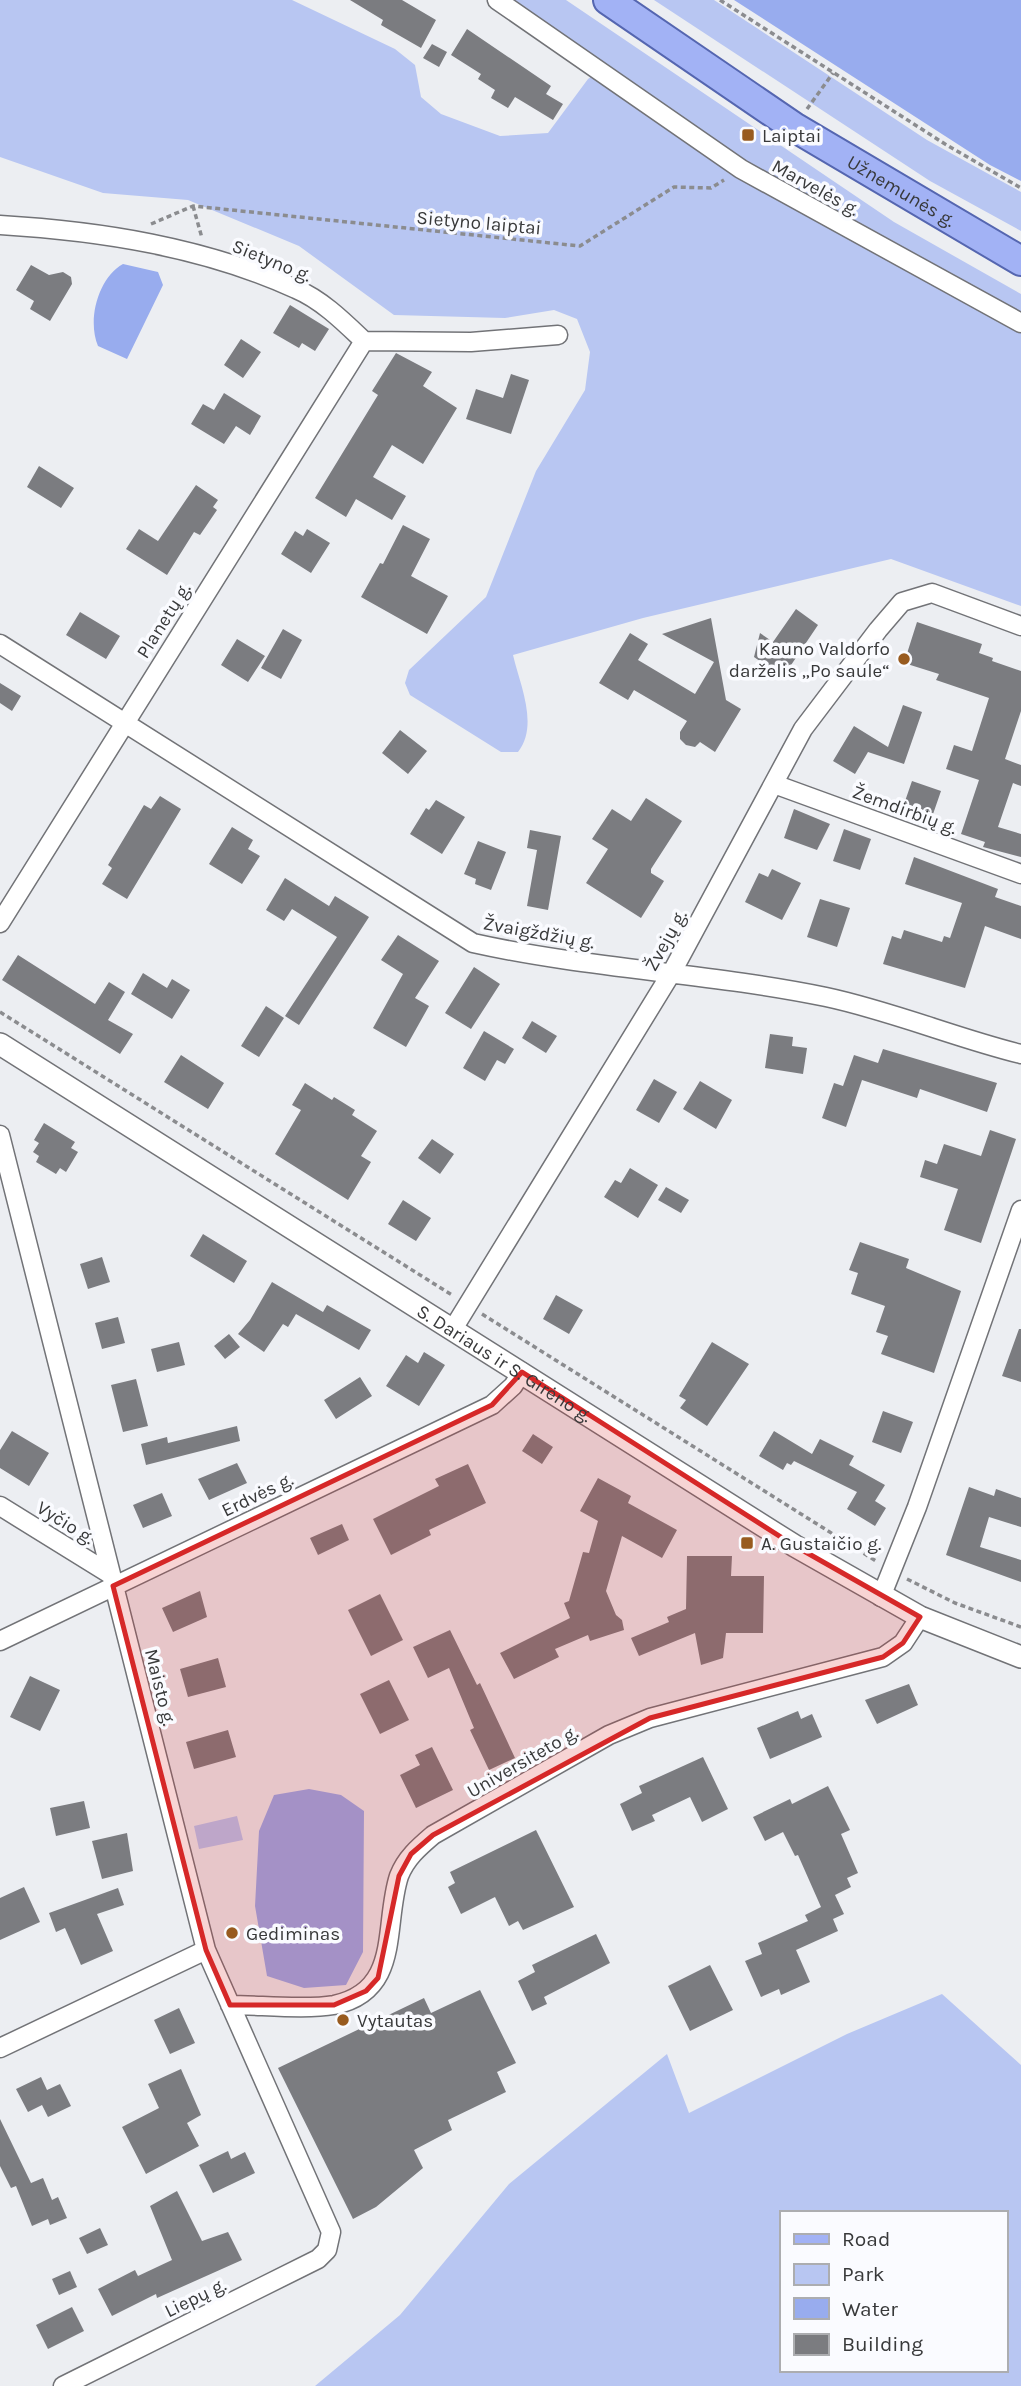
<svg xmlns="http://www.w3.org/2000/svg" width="1021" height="2386" font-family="Karla,sans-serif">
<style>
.green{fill:#b8c6f2;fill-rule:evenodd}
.water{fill:#98acee}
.building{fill:#7b7c80}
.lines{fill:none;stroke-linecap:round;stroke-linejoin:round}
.minor-casing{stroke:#727377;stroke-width:21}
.tertiary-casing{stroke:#727377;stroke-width:24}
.primary-casing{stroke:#5566b0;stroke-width:32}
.path{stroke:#8b8c8f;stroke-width:3.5;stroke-dasharray:5 3.5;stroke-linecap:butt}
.minor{stroke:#fff;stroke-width:18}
.tertiary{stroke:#fff;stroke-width:21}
.primary{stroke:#a2b2f5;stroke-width:28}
.marked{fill:#d62828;fill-opacity:0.2;stroke:#d62828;stroke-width:5;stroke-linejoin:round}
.poi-dot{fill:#985b1f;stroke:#fafbff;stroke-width:2.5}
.labels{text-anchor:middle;stroke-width:7;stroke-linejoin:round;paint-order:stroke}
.poi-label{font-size:19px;fill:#38393a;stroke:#fafbff;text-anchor:start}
.street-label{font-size:19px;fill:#38393a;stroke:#fafbff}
</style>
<rect width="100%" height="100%" fill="#eceef2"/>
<path class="green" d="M0,0H292L395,49L415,65L421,97L441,114L500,136L548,133L588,79L603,68L512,0H566L894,222L1021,294V606L891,559L643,618L513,655C520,685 539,725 518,752H501L410,695L405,683L409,670L486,597L536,471L585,390L590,352L577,319L554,310L505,318L394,315L299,246L188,200L103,193L0,157Z
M654,0H714L927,140L1021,192V231L930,181Z
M237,1816L243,1840L199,1849L194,1826Z
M942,1994L1021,2065V2386H315L400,2315L509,2184L667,2054L689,2113L847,2034ZM781,2213H1005V2370H781Z"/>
<path class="water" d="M734,0H1021V181L990,165Z
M123,264L158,272L163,285L127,359L98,346C87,320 98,278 123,264Z
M309,1789L341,1795L364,1811L363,1952L346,1985L304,1988L267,1976L255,1906L259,1831L274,1795Z"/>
<path class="building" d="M350,0H402L436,20L421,48L381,25L383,20Z
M467,29L551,86L546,94L563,104L553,120L515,97L508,108L491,98L495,90L478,79L481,74L451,55Z
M432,44L447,52L439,67L423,58Z
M31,265L49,275L63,272L71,277L72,284L50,321L30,309L34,301L16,290Z
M290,305L329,329L315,351L302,343L299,348L273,333Z
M241,339L261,352L243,378L224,365Z
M396,353L432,372L423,386L457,408L423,464L392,445L373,477L406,496L392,520L356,499L346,517L315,498L378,395L372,391Z
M511,374L529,380L511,434L466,419L476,389L503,398Z
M224,393L261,416L250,435L236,426L224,444L191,424L203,404L214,410Z
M39,466L74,488L61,508L27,487Z
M196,485L218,500L213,507L217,510L200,535L194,532L167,575L126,549L139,529L158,541Z
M403,525L430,539L411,576L448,596L427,634L361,597L380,563L383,564Z
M307,529L330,543L311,573L281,554L295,531L303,536Z
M796,609L818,625L783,677L754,657L760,633L773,642Z
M80,612L120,636L106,659L66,635Z
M711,618L726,700L741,709L715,752L700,742L695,747L686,745L680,739V732L687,721L634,690L628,700L599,683L630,633L648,644L638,660L695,694L714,662L662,634Z
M917,622L982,644L979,653L993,658L992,661L1021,671V711L1005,759L1021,765V786L1013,783L998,827L1021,834V857L983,847L985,842L961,834L979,780L946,769L954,745L972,751L989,698L936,680L939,674L904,663Z
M283,629L302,640L281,679L261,668Z
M237,639L265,656L248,682L221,665Z
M0,683L21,696L12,711L0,703Z
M903,705L922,712L904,764L868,752L855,774L833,761L854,726L888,747Z
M400,730L427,751L408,774L382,753Z
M912,781L941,791L932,817L903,807Z
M160,796L181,809L127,899L102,884L112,868L108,865L144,805L151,809Z
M646,798L682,821L651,869V873L664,881L641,918L586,883L608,849L592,839L612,809L631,821Z
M436,800L465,817L442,854L410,834L426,808L429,810Z
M794,809L830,824L817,850L784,838Z
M232,827L253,840L248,849L260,856L242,884L209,864Z
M844,829L871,839L860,870L833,861Z
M530,830L561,836L548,910L527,906L537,850L527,848Z
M478,841L506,852L491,890L475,884L476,879L464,874Z
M914,857L998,889L995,897L1021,906V939L985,926L965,988L883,964L892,936L901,939L904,930L942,942L944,936L950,938L962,903L905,884Z
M772,869L801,883L782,920L745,902L759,873L768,877Z
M285,878L329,906L335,896L369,917L299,1025L285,1016L337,937L292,909L284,921L266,910Z
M820,899L850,908L837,947L807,937Z
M398,935L439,961L415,998L429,1006L406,1047L373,1028L403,974L381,960Z
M18,955L95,1004L109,982L125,992L108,1020L133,1034L120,1054L2,980Z
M474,967L500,984L471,1029L445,1013Z
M143,973L167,988L172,979L190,990L172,1019L131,994Z
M266,1006L284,1018L259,1057L241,1046Z
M532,1021L557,1036L546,1053L522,1038Z
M484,1031L514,1049L505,1064L497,1060L485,1081L463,1068Z
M770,1034L793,1037L792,1046L807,1048L803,1074L765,1068Z
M883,1049L997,1083L987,1112L920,1089L917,1098L862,1080L846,1127L822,1118L834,1083L843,1086L854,1055L878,1063Z
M181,1055L224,1083L208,1109L164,1082Z
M654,1079L677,1092L659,1123L636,1110Z
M700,1081L732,1100L716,1129L683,1109Z
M305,1083L332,1100L334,1097L355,1110L352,1115L377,1131L361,1156L371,1162L348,1200L275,1154L301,1110L292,1105Z
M44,1123L75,1142L71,1148L78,1152L66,1172L60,1168L56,1174L36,1162L39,1156L33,1152L39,1143L34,1140Z
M990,1130L1016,1139L981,1243L944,1230L958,1189L920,1177L925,1160L937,1164L944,1144L981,1156Z
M432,1139L454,1154L440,1174L418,1158Z
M630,1168L658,1185L638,1218L604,1197L615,1180L621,1183Z
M666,1187L689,1200L681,1213L658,1200Z
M403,1200L431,1218L416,1241L388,1224Z
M203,1234L247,1261L234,1283L190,1256Z
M860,1242L909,1259L906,1268L961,1291L934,1373L881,1354L888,1336L876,1332L885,1306L851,1294L858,1273L849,1270Z
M102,1257L110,1282L88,1289L80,1264Z
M272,1282L323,1312L327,1305L371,1330L359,1350L296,1314L288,1327L283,1324L264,1352L238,1334L250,1320Z
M556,1295L583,1310L569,1334L543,1319Z
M118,1317L125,1343L102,1349L95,1323Z
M1019,1329H1021V1382L1002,1376Z
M229,1334L240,1347L225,1359L214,1346Z
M179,1342L185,1365L157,1372L151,1349Z
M712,1342L749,1364L707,1426L680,1408L686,1400L679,1396Z
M424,1352L445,1365L419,1406L386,1386L406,1355L418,1363Z
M360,1377L372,1396L336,1419L324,1400Z
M136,1379L148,1426L123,1432L111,1385Z
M883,1411L913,1422L901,1453L872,1442Z
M237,1426L240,1441L146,1465L141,1444L167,1437L168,1443Z
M12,1431L49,1453L29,1486L0,1468V1450Z
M774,1431L812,1454L820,1439L854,1456L849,1465L885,1485L875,1501L886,1508L875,1526L847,1509L857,1492L794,1461L791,1465L787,1463L783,1470L759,1456Z
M533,1434L553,1447L542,1464L522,1451Z
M237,1463L247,1483L209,1500L198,1479Z
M468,1464L486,1503L429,1530L431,1535L391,1555L373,1519L439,1486L435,1479Z
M598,1478L631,1496L628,1503L677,1530L662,1558L622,1536L606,1591L616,1615L622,1620L624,1630L590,1641L588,1635L555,1649L559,1657L514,1679L500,1653L570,1618L564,1603L569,1601L583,1552L589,1553L598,1521L580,1511Z
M969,1487L994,1496L996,1489L1021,1498V1527L989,1517L980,1547L1021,1560V1582L946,1555Z
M162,1493L172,1516L143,1528L133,1505Z
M342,1524L349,1540L318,1555L310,1538Z
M687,1556H732L731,1576H764L763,1633H726L723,1658L701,1665L695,1633L639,1656L631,1638L669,1622L667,1617L686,1609Z
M200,1591L207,1617L173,1632L162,1608Z
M380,1594L403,1640L371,1656L348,1610Z
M450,1630L477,1685L480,1683L515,1758L489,1770L470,1730L474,1728L449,1668L428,1678L413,1647Z
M218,1658L226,1687L188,1697L180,1669Z
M30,1676L60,1690L40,1731L10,1717Z
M389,1680L409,1720L380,1734L360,1694Z
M909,1684L918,1705L877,1724L865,1700Z
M798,1711L801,1719L812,1714L822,1737L770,1759L757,1728Z
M228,1730L236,1757L194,1769L186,1742Z
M432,1747L453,1790L416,1808L400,1775L420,1765L415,1755Z
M703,1757L728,1809L702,1822L690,1797L652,1815L655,1821L632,1831L620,1804L642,1793L639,1786Z
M828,1786L850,1830L841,1834L858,1873L847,1878L851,1887L835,1895L844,1914L833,1919L838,1931L796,1950L810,1982L781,1995L779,1989L761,1997L745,1961L762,1954L758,1943L808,1921L805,1915L821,1907L798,1855L795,1856L783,1832L765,1841L753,1817L790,1799L792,1804Z
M84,1801L90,1828L56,1836L50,1808Z
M536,1830L574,1907L523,1930L518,1921L509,1926L495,1897L461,1914L448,1887L455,1883L450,1872Z
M127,1833L133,1871L102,1879L92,1841Z
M24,1887L40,1922L0,1940V1898Z
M118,1888L124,1905L97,1914L113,1951L81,1965L65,1928L56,1932L49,1913Z
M596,1934L610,1963L544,1997L547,2004L532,2011L518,1981L535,1972L532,1965Z
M710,1965L733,2010L690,2031L668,1986Z
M480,1990L516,2063L497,2072L506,2092L448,2120L452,2130L414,2150L423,2168L376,2207L353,2219L278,2068L424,1998L431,2013Z
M179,2008L195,2043L170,2054L154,2020Z
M181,2069L201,2115L187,2123L199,2146L146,2174L122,2127L159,2108L148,2084Z
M41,2077L47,2090L60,2084L71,2106L48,2117L42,2105L28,2112L16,2089Z
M0,2119L31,2183L43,2178L52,2200L58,2197L67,2218L50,2225L48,2219L32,2226L16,2186L11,2188L0,2166Z
M228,2151L231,2159L245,2152L255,2173L213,2193L199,2165Z
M177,2191L202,2241L228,2232L242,2260L157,2298L156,2294L112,2316L98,2289L135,2270L138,2276L172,2260L150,2206Z
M100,2228L108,2245L87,2254L79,2238Z
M70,2271L77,2287L59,2295L52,2279Z
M72,2307L84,2331L48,2349L36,2325Z"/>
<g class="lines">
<defs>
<path id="minor" d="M497,0L741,169L1021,323
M0,225C100,231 204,247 296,289C322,300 344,322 364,341L471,342L558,335
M0,644L473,943C589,969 710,973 826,997C892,1011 956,1038 1021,1054
M774,784L1021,874
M0,923L364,341
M0,1135L206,1950L331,2232L327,2250L318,2259L63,2386
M453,1329L672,972L803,729L878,630L902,602L932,593L1021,626
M0,1506L110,1574
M881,1597L917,1507L1021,1210
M0,1641L492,1405L513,1386L522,1372
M230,2005C260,2005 306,2010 334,2005C402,1991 383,1925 399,1876C406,1858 419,1847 433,1835L609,1735L650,1718L883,1657L903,1643L920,1617
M0,2048L206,1950"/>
<g id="tertiary">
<path id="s1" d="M0,1044L795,1546L920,1617L1021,1657"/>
</g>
<g id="primary">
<path id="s2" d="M608,0L794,127L1021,261"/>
</g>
</defs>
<use href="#minor" class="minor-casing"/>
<use href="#tertiary" class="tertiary-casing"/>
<use href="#primary" class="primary-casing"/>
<path class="path" d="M720,0L945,144L1021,188
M807,109L833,73
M193,206L202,238
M151,224L193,206L580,246L674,187L711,188L724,180
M0,1012L452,1295
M482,1314L876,1561
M907,1579L955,1603L1021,1627"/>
<use href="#minor" class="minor"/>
<use href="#tertiary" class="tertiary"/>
<use href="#primary" class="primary"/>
</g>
<path class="marked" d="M522,1372L795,1546L920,1617L903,1643L883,1657L650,1718L433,1835L411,1854L399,1876L378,1978L366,1991L334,2005H230L206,1950L113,1586L492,1405Z"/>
<g class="poi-dot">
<rect x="741" y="128" width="14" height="14" rx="3.5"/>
<circle cx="904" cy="659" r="7"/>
<rect x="740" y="1536" width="14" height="14" rx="3.5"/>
<circle cx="232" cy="1933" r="7"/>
<circle cx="343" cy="2020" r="7"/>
</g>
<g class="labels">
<g class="poi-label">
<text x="762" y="142">Laiptai</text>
<text x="890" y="655" text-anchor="end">Kauno Valdorfo<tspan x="890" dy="22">darželis „Po saule“</tspan></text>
<text x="761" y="1550">A. Gustaičio g.</text>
<text x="246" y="1940">Gediminas</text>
<text x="357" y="2027">Vytautas</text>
</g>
<g class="street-label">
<text transform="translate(816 187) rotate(29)" y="7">Marvelės g.</text>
<text dy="7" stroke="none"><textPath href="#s2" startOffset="350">Užnemunės g.</textPath></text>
<text transform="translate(479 222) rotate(5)" y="7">Sietyno laiptai</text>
<text transform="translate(272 260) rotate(22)" y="7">Sietyno g.</text>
<text transform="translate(163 620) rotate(-58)" y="7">Planetų g.</text>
<text transform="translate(905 809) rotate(20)" y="7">Žemdirbių g.</text>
<text transform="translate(539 932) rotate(10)" y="7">Žvaigždžių g.</text>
<text transform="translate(665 940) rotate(-61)" y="7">Žvejų g.</text>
<text dy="7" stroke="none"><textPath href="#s1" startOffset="597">S. Dariaus ir S. Girėno g.</textPath></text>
<text transform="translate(257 1494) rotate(-26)" y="7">Erdvės g.</text>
<text transform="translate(66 1522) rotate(32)" y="7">Vyčio g.</text>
<text transform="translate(161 1687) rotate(76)" y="7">Maisto g.</text>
<text transform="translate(522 1761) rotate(-30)" y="7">Universiteto g.</text>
<text transform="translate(195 2297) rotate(-26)" y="7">Liepų g.</text>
</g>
</g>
<rect x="780" y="2211" width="228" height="161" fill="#fafbff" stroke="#acadb0" stroke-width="2"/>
<rect x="794" y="2234" width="35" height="10" fill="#a2b2f5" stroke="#acadb0" stroke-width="2"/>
<text x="842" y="2246" font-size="21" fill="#38393a">Road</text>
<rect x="794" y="2264" width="35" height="21" fill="#b8c6f2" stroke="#acadb0" stroke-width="2"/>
<text x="842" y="2281" font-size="21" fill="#38393a">Park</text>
<rect x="794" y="2298" width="35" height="21" fill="#98acee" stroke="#acadb0" stroke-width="2"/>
<text x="842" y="2316" font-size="21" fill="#38393a">Water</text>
<rect x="794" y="2334" width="35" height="21" fill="#7b7c80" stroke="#acadb0" stroke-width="2"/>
<text x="842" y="2351" font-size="21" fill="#38393a">Building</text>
</svg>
